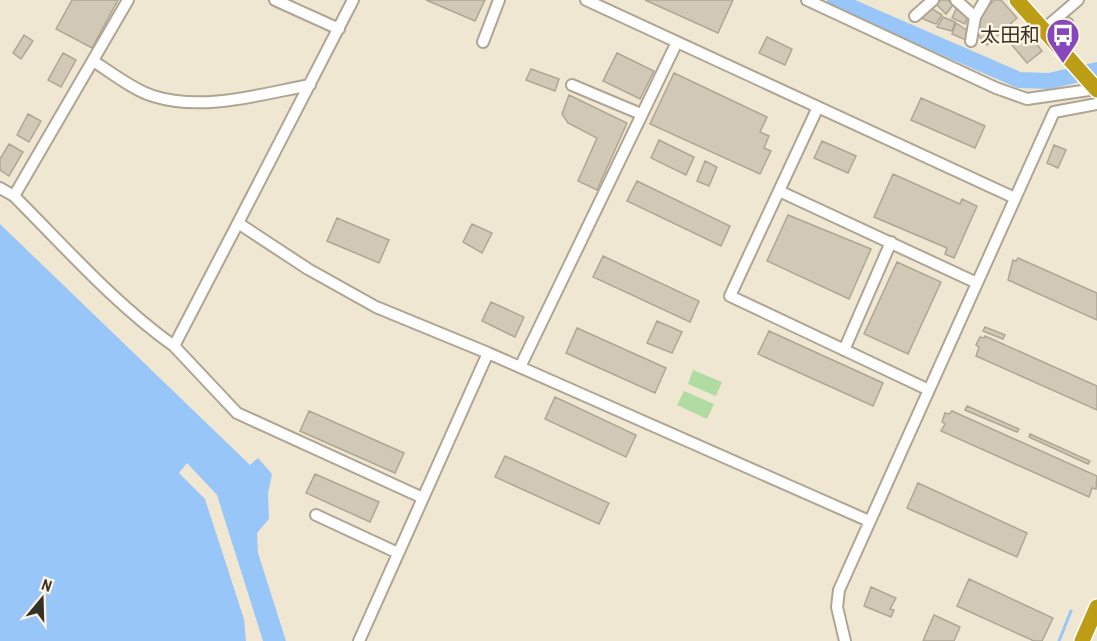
<svg xmlns="http://www.w3.org/2000/svg" width="1097" height="641" font-family="'Archivo Narrow','Noto Sans JP',sans-serif">
<style>
.green{fill:#b0dca1}
.water{fill:#98c6f9}
.lines{fill:none;stroke-linecap:round;stroke-linejoin:round}
.stream{stroke:#98c6f9;stroke-width:3}
.river{stroke:#98c6f9;stroke-width:16}
.building{fill:#d1c8b5;stroke:#afa693;stroke-width:1.5}
.minor-casing{stroke:#aea592;stroke-width:14}
.highway-casing{stroke:#fff;stroke-width:18}
.minor{stroke:#fff;stroke-width:10}
.highway{stroke:#bd9c16;stroke-width:15}
.labels{text-anchor:middle;stroke-width:5;stroke-linejoin:round;paint-order:stroke}
.poi-label{font-size:20px;fill:#353129;stroke:#fef4e0;text-anchor:end}
</style>
<rect width="100%" height="100%" fill="#f0e7d3"/>
<path class="green" d="M693,370L722,382L716,396L688,384Z
M684,391L714,404L707,419L677,405Z"/>
<path class="water" d="M0,224L250,465L258,458L272,474L268,493L269,519L257,533L258,553L286,641H263L217,495L187,463L179,473L205,499L244,619L246,641H0Z"/>
<g class="lines">
<path class="stream" d="M1059,641L1071,611"/>
<path class="river" d="M835,0L1019,80L1049,81L1097,70"/>
</g>
<path class="building" d="M72,0H118L92,48L56,29Z
M426,0H485L475,21Z
M645,0H733L718,33Z
M941,0H948L953,5L946,14L936,4Z
M994,0H1001L1017,18L987,45L977,34L981,14Z
M931,8L942,15L936,24L923,19L926,10Z
M956,9L968,16L965,24L952,18Z
M1068,16L1073,20L1074,29L1065,37L1057,28Z
M943,17L955,22L952,31L937,27Z
M956,23L968,31L966,40L952,34Z
M1027,31L1042,51L1027,63L1012,45Z
M24,35L33,41L21,59L13,53Z
M767,37L792,49L785,65L759,53Z
M63,53L76,60L61,87L48,80Z
M617,53L654,71L640,99L603,81Z
M531,69L559,79L555,91L526,80Z
M674,73L767,117L760,132L769,136L764,148L771,151L760,174L650,124Z
M569,95L627,123L597,190L578,181L597,138L568,123L562,114Z
M921,98L985,126L975,148L911,120Z
M28,114L41,121L29,142L17,135Z
M659,140L694,157L686,175L651,158Z
M822,141L856,156L848,173L814,158Z
M9,144L23,152L9,176L0,170V159Z
M1054,145L1066,150L1058,168L1047,163Z
M705,161L717,167L709,186L697,181Z
M893,174L960,204L962,199L977,206L954,258L945,254L947,248L874,217Z
M637,181L730,226L721,246L627,201Z
M788,215L871,249L849,299L767,261Z
M337,218L389,240L379,263L327,241Z
M472,224L492,233L482,253L463,242Z
M603,256L699,301L690,322L593,277Z
M1018,258L1097,293V320L1008,280L1013,260L1016,261Z
M897,262L941,282L908,354L864,334Z
M491,302L524,317L515,337L482,321Z
M657,321L682,332L672,353L647,343Z
M985,327L1005,335L1003,339L983,331Z
M577,328L666,368L655,393L566,353Z
M769,331L883,383L873,406L758,354Z
M985,336L1097,386V410L976,356L979,347L976,345L980,337L984,338Z
M555,397L636,435L626,457L545,419Z
M967,406L1019,429L1017,432L965,410Z
M309,411L404,453L395,473L300,431Z
M952,411L1097,476L1096,489L1092,488L1089,497L941,431L945,424L942,422L945,413L949,414Z
M1030,434L1090,461L1088,464L1029,437Z
M505,456L609,503L599,524L495,477Z
M315,474L379,502L370,522L306,493Z
M918,483L1027,533L1017,557L907,508Z
M969,579L1053,618L1042,641H1034L957,606Z
M871,587L896,598L890,609L894,610L891,617L864,606Z
M934,615L960,627L954,641H923Z"/>
<g class="lines">
<defs>
<path id="minor" d="M275,0L339,29
M586,0L1015,198
M807,0L996,88L1027,99L1096,89
M956,0L975,17
M915,16L933,0
M1044,29L1078,0
M971,41L975,17L985,0
M483,42L499,0
M93,61C111,72 133,90 153,96C203,112 261,94 310,85
M572,85L641,114
M818,107L730,296L929,390
M0,188L14,196C65,247 115,304 174,346
M779,191L977,283
M14,196L128,0
M238,223L353,0
M844,350L891,242
M520,367L677,42
M423,498L237,413L174,346L238,223L308,269L376,307L488,353L869,521
M316,515L398,553
M359,641L488,353
M845,641L837,607L839,590L1054,112L1097,104"/>
<path id="highway" d="M1017,0L1097,90
M1082,641L1097,607"/>
</defs>
<use href="#minor" class="minor-casing"/>
<use href="#highway" class="highway-casing"/>
<use href="#minor" class="minor"/>
<use href="#highway" class="highway"/>
</g>
<defs>
<symbol id="bus-pin" viewBox="-11 -11 22 30"><path d="M0 17L-7.5 6A9.5 9.5 0 1 1 7.5 6Z" fill="#8747bc" stroke="#fef4e0"/><path d="M-5-6H5V4H4V6H2V4H-2V6H-4V4H-5ZM-3.5-4V0h7V-4ZM-3.5 1.2v1.5H-2V1.2ZM2 1.2v1.5H3.5V1.2Z" fill="#fff"/></symbol>
</defs>
<g fill-rule="evenodd">
<use href="#bus-pin" x="1044" y="16" width="38" height="52"/>
</g>
<g class="labels">
<g class="poi-label">
<text x="1040" y="42">太田和</text>
</g>
</g>
<g transform="translate(42 599) rotate(19)" stroke="#fef4e0" stroke-width="4.5" paint-order="stroke">
<path d="M0-4.5L10 22L0 15L-10 22Z" fill="#353129"/>
<text y="-9" font-size="16" font-weight="bold" text-anchor="middle" fill="#353129">N</text>
</g>
</svg>
